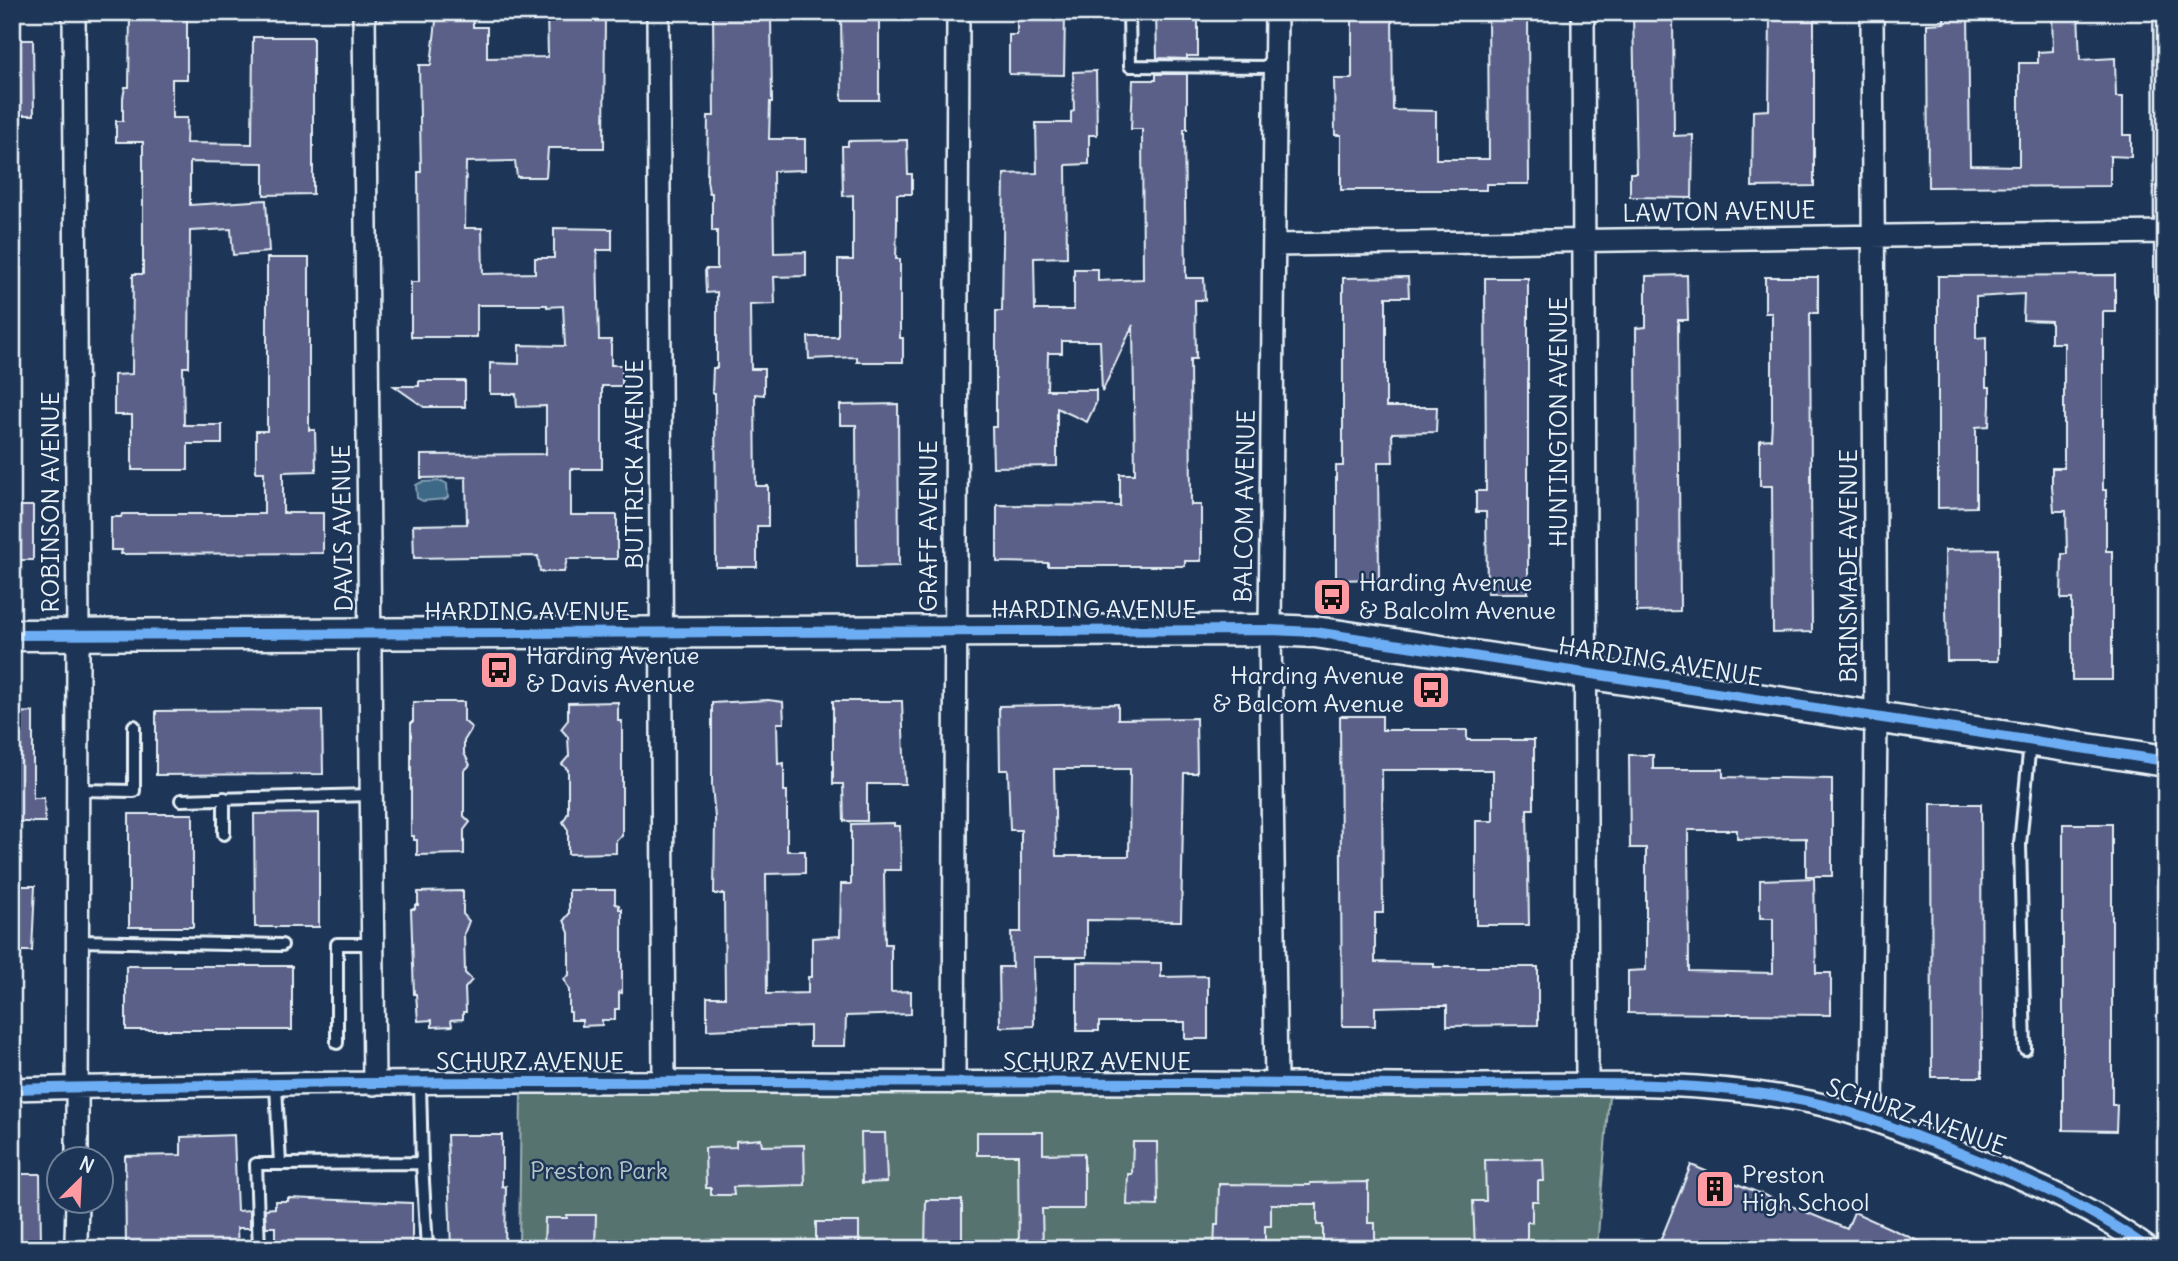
<svg xmlns="http://www.w3.org/2000/svg" width="2178" height="1261" font-family="Delius,sans-serif">
<style>
.green{fill:#577370;stroke:#a0b2b4;stroke-width:2}
.water{fill:#3e6886;stroke:#829fb4;stroke-width:2}
.building{fill:#5a6188;stroke:#e8f1f8;stroke-width:2;fill-rule:evenodd}
.lines{fill:none;stroke-linecap:round;stroke-linejoin:round}
.lane-casing{stroke:#e8f1f8;stroke-width:16}
.street-casing{stroke:#e8f1f8;stroke-width:26}
.secondary-casing{stroke:#e8f1f8;stroke-width:35}
.lane{stroke:#1d3557;stroke-width:10}
.street{stroke:#1d3557;stroke-width:21}
.secondary{stroke:#1d3557;stroke-width:30}
.cycleway-casing{stroke:#1d3557;stroke-width:15}
.cycleway{stroke:#6dadf4;stroke-width:10}
.labels{text-anchor:middle;stroke-width:5;stroke-linejoin:round;paint-order:stroke}
.street-label{font-size:24px;fill:#e8f1f8;stroke:#1d3557}
.poi-label{font-size:24px;fill:#e8f1f8;stroke:#1d3557;text-anchor:start}
.park-label{font-size:24px;fill:#b5c5c8;stroke:#1d3557}
</style>
<rect width="100%" height="100%" fill="#1d3557"/>
<filter id="ink" filterUnits="userSpaceOnUse"><feTurbulence type="fractalNoise" baseFrequency=".0143" numOctaves="2"/><feDisplacementMap in="SourceGraphic" scale="14" xChannelSelector="R" yChannelSelector="G"/><feConvolveMatrix kernelMatrix="1 2 1 2 8 2 1 2 1" color-interpolation-filters="sRGB"/></filter>
<g filter="url(#ink)">
<path class="green" d="M521,1091L1609,1095L1597,1249H519Z"/>
<path class="water" d="M442,481L447,484L448,497L445,499L423,501L417,498L416,485L422,482Z"/>
<path class="building" d="M130,12H187V79H172V118H187L186,143L252,144L253,37H313V194L264,195V163L190,162V205L266,200L269,252L233,255L231,229L190,231L189,367H183L184,425H222V444H188V470H132V415H114V375L132,374L133,274H143V142H116V121H123V98L125,87H129Z
M437,12H468V14L473,15V27H487V58L548,57L547,12H605L604,148H548L546,177H517L515,161L466,162L465,228H482L483,274L535,273V258H554V228L612,229V250H597L599,340H611V365H622V386H602V469H571V515H617V559H567L564,572H540L538,556L414,558L413,525L467,524L466,477L421,478V455L546,454V406L517,407L516,394H490V363L519,364V345L565,346L563,306L547,307V305H477V337H411V282H419L418,172H421L419,65H431Z
M713,12H771L772,102H770L769,139H805V170L773,171L774,253L806,252V276L774,277L775,304L750,305L751,369H764V395L755,394L756,486H768V526H757V567H716L715,393H712L713,368H717V292L706,293L705,269H717V231H712V193H709L707,180L708,116H714Z
M841,12H879V100H842Z
M1017,12H1065L1064,75L1009,74V35H1017Z
M1156,12H1198V56H1187V59L1157,58Z
M1352,12H1392L1393,110L1436,111V159H1489L1488,12H1528L1529,184H1486V190H1341V135H1335L1334,79H1352Z
M1633,12H1673L1674,136L1693,135L1692,198L1630,197V173H1636Z
M1770,12H1814V186L1752,187L1753,111L1769,110Z
M1944,12H1968L1970,165L2019,166V63H2038V52L2053,51L2052,12H2078L2080,60L2115,58L2116,97H2123V135H2131V157L2110,156V186L1928,187L1927,24L1944,23Z
M12,40H33L34,115H12Z
M1096,71L1097,135H1089V164L1066,165L1067,257L1034,258L1035,310H1074V269H1098V281L1143,279L1142,129H1131L1133,80H1156V74H1187V129H1184L1186,278H1204L1205,300H1195L1196,359H1190L1191,505H1201V561H1185V566H1048V563L997,562V505L1120,506V474H1135L1133,325L1102,392L1100,341H1062V353H1048L1047,390H1096V403L1087,422L1057,408V466L993,467L992,427H996V311H1002L1004,174L1037,173L1036,123H1071V112L1074,111L1073,72Z
M907,140L908,174H912V194H897V224L896,259H900V338H903V362H857V357L809,359L808,337H838V260H853V195L843,196L842,146H848V141Z
M267,258H309V430H315L316,471L283,472V513H323V553L121,554L122,550H111V517H121L122,514H264V472H256V431H267Z
M1687,275L1688,320H1678L1680,611L1637,612L1636,328L1646,327V276Z
M2115,275V311H2103V490H2106V551H2112V680H2072V599H2061L2062,554H2067L2066,511H2054L2052,487V468H2064V343H2051V321L2023,320L2024,294L1976,297V338L1986,337V387H1990V405L1989,426L1976,427V507L1938,508V276Z
M1408,277L1409,297H1386V407H1437L1436,432L1392,433L1393,462H1378L1379,579L1336,580V466H1343V278Z
M1765,277H1818V313H1810L1812,632L1773,633L1772,486H1760V440L1771,439L1772,420V313H1765Z
M1485,278H1528V593H1487L1486,512H1476V491H1486Z
M419,381H465V407H424L394,386H419Z
M898,404L899,566L857,567L856,425H840V405Z
M12,506H33V560H12Z
M1998,549V661H1947L1945,550Z
M768,700L783,702L784,723H777L778,764L784,763V791H787V851H805V873L766,874L767,994L808,993V977H812V938L840,936L841,884H851V824L894,823V826H900L901,870H884L885,944H891V992L911,991V1014L846,1016L845,1046H810V1026L707,1030V997H725L724,894H714L715,818L712,785V703Z
M833,701H902L905,784H867V821H844L843,784H833Z
M413,702H464V721L472,728L464,741V753L470,765L464,771V816L470,822L464,830V854L417,855V840H414V836H411V722H413Z
M618,702V721H622V836L616,840V853L568,854V830L563,822L568,813V770L562,764L569,756L568,737L561,729L568,720V703Z
M1118,704V719L1196,718L1197,773H1184L1181,921L1087,920V957H1033L1034,1026L1000,1027L999,967H1012L1011,932H1021V830H1010L1008,770H1000L999,706ZM1054,769H1130L1129,856H1056Z
M322,710L323,774L156,775V711Z
M33,712V798H44L45,822H16V813H12V713Z
M1340,716H1382V730H1467V740H1534V809H1527L1529,925H1476V821H1493V770H1382L1383,913H1375V962L1434,963V967H1538V1025L1447,1026V1006H1412L1375,1007V1026H1342Z
M1629,755H1653V769H1723V777L1832,779V876H1806V838L1737,839V830H1688L1689,971L1773,973V918H1760V880L1814,878L1816,973H1831V1015L1628,1013V971L1646,970V848H1630Z
M1931,804H1981L1982,1077H1932Z
M319,813V927H255L254,814Z
M129,814H193V927H129Z
M2063,824H2112V1105H2117L2116,1131L2063,1130Z
M12,886H35L32,951H13Z
M569,890H615V904L619,905V909H622V993L619,992V1009H615V1020H602V1025L582,1026V1020H571V1012H569V990L564,979L569,975V933L564,920L569,914Z
M463,891V914L469,921L464,934L465,973L472,980L465,988L466,1012H463V1019L451,1020L452,1026L432,1027V1020L418,1021L416,994H414L411,909H415V905H418V892Z
M1077,962L1161,963V977L1208,976V1039H1185V1022H1099V1031H1077Z
M126,966H292V1030H126Z
M977,1132H1043V1154L1084,1153V1209H1042L1043,1249H1019L1018,1155H977Z
M861,1133H885L887,1182L862,1183Z
M234,1135L237,1211L250,1210V1228H237L238,1249H126L125,1156L181,1155V1137Z
M447,1135H502V1187L506,1186L505,1249H451Z
M761,1139L762,1146L804,1145L805,1185L733,1187L734,1195H711V1188H706L705,1148L736,1147V1141Z
M1133,1142H1157L1158,1206L1127,1205L1128,1174H1132Z
M1543,1159L1544,1181H1538V1201H1532V1222H1527V1242H1519V1249H1475L1473,1201H1486L1485,1160Z
M1691,1165L1847,1229L1854,1212L1936,1249H1657Z
M12,1174H40L41,1242H12Z
M1368,1182V1223H1375V1249H1328V1245H1323V1225H1317V1204H1271V1226H1265V1245H1260V1249H1214L1215,1225H1218L1219,1184L1310,1185V1183Z
M288,1198L412,1203V1249H275V1227H266L265,1209L275,1208V1201H288Z
M926,1200H962V1249H925Z
M567,1215H596L595,1249H544L545,1218H567Z
M816,1222H859V1249H816Z"/>
<g class="lines">
<defs>
<path id="lane" d="M1129,12L1130,66L1275,67
M78,790L134,791V726
M181,800L371,795
M224,834V798
M78,941L282,945
M337,1043V944H373
M2025,1049L2020,844L2030,743
M276,1086L280,1164L422,1163L420,1084
M422,1163L427,1249
M259,1249L256,1164H280"/>
<path id="street" d="M74,12L78,634L77,1160
M364,12L374,1084
M658,12L664,1082
M1583,12L1587,1084
M2165,12L2166,291
M1274,245L2166,232
M954,1083L958,12
M1276,1083L1270,630L1276,12
M12,1089C405,1079 797,1082 1190,1083C1284,1083 1379,1086 1473,1085C1585,1084 1700,1079 1810,1102C1853,1111 1894,1128 1934,1143C2007,1171 2086,1203 2149,1249
M1872,1119L1876,716L1872,12
M76,1241L77,1202"/>
<path id="secondary" d="M12,635L1270,630L1315,632L2166,761"/>
</defs>
<use href="#lane" class="lane-casing"/>
<use href="#street" class="street-casing"/>
<use href="#secondary" class="secondary-casing"/>
<use href="#lane" class="lane"/>
<use href="#street" class="street"/>
<use href="#secondary" class="secondary"/>
<defs>
<path id="cycleway" d="M12,635L1270,630L1315,632L2166,761
M12,1089C405,1079 797,1082 1190,1083C1284,1083 1379,1086 1473,1085C1585,1084 1700,1079 1810,1102C1853,1111 1894,1128 1934,1143C2007,1171 2086,1203 2149,1249"/>
</defs>
<use href="#cycleway" class="cycleway-casing"/>
<use href="#cycleway" class="cycleway"/>
</g>
</g>
<defs>
<symbol id="bus-square" viewBox="-11 -11 22 22"><rect x="-9" y="-9" width="18" height="18" rx="4" fill="#ff9aa2" stroke="#1d3557"/><path d="M-5-6H5V4H4V6H2V4H-2V6H-4V4H-5ZM-3.5-4V0h7V-4ZM-3.5 1.2v1.5H-2V1.2ZM2 1.2v1.5H3.5V1.2Z" fill="#111"/></symbol>
<symbol id="building-square" viewBox="-11 -11 22 22"><rect x="-9" y="-9" width="18" height="18" rx="4" fill="#ff9aa2" stroke="#1d3557"/><path d="M-4-6H4V6H1V3H-1V6H-4ZM-2.5-4.3h1.7v1.8h-1.7ZM.8-4.3h1.7v1.8H.8ZM-2.5-1h1.7V.8h-1.7ZM.8-1h1.7V.8H.8Z" fill="#111"/></symbol>
</defs>
<g fill-rule="evenodd">
<use href="#bus-square" x="1310" y="575" width="44" height="44"/>
<use href="#bus-square" x="477" y="648" width="44" height="44"/>
<use href="#bus-square" x="1409" y="668" width="44" height="44"/>
<use href="#building-square" x="1693" y="1167" width="44" height="44"/>
</g>
<g class="labels">
<g class="street-label">
<text transform="translate(1719 212) rotate(-1)" y="8">LAWTON AVENUE</text>
<text transform="translate(1559 422) rotate(-90)" y="8">HUNTINGTON AVENUE</text>
<text transform="translate(635 464) rotate(-90)" y="8">BUTTRICK AVENUE</text>
<text transform="translate(51 502) rotate(-90)" y="8">ROBINSON AVENUE</text>
<text transform="translate(1245 506) rotate(-89)" y="8">BALCOM AVENUE</text>
<text transform="translate(929 526) rotate(-90)" y="8">GRAFF AVENUE</text>
<text transform="translate(343 528) rotate(-91)" y="8">DAVIS AVENUE</text>
<text transform="translate(1849 566) rotate(-90)" y="8">BRINSMADE AVENUE</text>
<text x="1094" y="618">HARDING AVENUE</text>
<text x="527" y="620">HARDING AVENUE</text>
<text transform="translate(1660 662) rotate(9)" y="8">HARDING AVENUE</text>
<text x="530" y="1070">SCHURZ AVENUE</text>
<text x="1097" y="1070">SCHURZ AVENUE</text>
<text transform="translate(1916 1117) rotate(19)" y="8">SCHURZ AVENUE</text>
</g>
<g class="poi-label">
<text x="1359" y="591">Harding Avenue<tspan x="1359" dy="28">&amp; Balcolm Avenue</tspan></text>
<text x="526" y="664">Harding Avenue<tspan x="526" dy="28">&amp; Davis Avenue</tspan></text>
<text x="1404" y="684" text-anchor="end">Harding Avenue<tspan x="1404" dy="28">&amp; Balcom Avenue</tspan></text>
<text x="1742" y="1183">Preston<tspan x="1742" dy="28">High School</tspan></text>
</g>
<g class="park-label">
<text x="599" y="1179">Preston Park</text>
</g>
</g>
<rect width="2178" height="1261" fill="none" stroke="#1d3557" stroke-width="42"/>
<rect x="21" y="21" width="2136" height="1219" fill="none" stroke="#e8f1f8" stroke-width="2.5" filter="url(#ink)"/>
<g transform="translate(80 1180) rotate(24)"><circle r="33" fill="#1d3557" stroke="#6e8097" stroke-width="2"/>
<path d="M0-5L12 26L0 18L-12 26Z" fill="#ff9aa2"/>
<text y="-10" font-size="19" font-weight="bold" text-anchor="middle" fill="#e8f1f8">N</text>
</g>
</svg>
